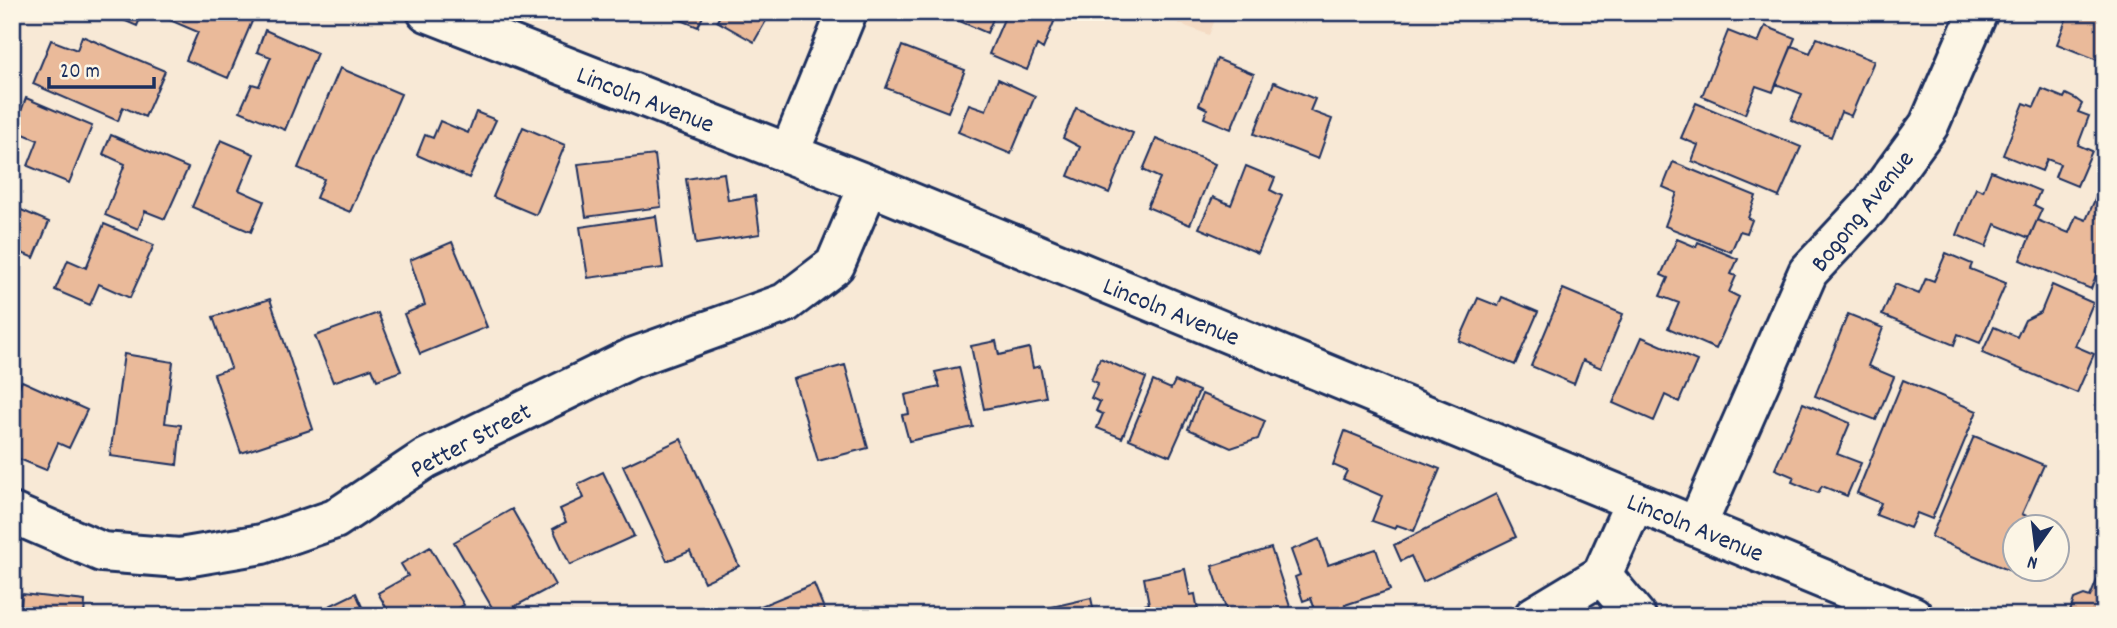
<svg xmlns="http://www.w3.org/2000/svg" width="2117" height="628" font-family="Dekko,sans-serif">
<style>
.built{fill:#f4dbc4}
.building{fill:#eaba9a;stroke:#1b2f5e;stroke-width:2}
.lines{fill:none;stroke-linecap:round;stroke-linejoin:round}
.minor-casing{stroke:#1b2f5e;stroke-width:44}
.minor{stroke:#fcf5e5;stroke-width:38}
.labels{text-anchor:middle;stroke-width:5;stroke-linejoin:round;paint-order:stroke}
.street-label{font-size:26px;fill:#1b2f5e;stroke:#fcf5e5}
</style>
<rect width="100%" height="100%" fill="#f8e9d6"/>
<filter id="ink" filterUnits="userSpaceOnUse"><feTurbulence type="fractalNoise" baseFrequency=".0143" numOctaves="2"/><feDisplacementMap in="SourceGraphic" scale="14" xChannelSelector="R" yChannelSelector="G"/><feConvolveMatrix kernelMatrix="1 2 1 2 8 2 1 2 1" color-interpolation-filters="sRGB"/></filter>
<g filter="url(#ink)">
<path class="built" d="M1149,12H1218L1209,35Z"/>
<path class="building" d="M69,12H89L86,19Z
M105,12H143L137,26Z
M159,12H256L228,78L186,60L198,32L158,15Z
M662,12H705L698,27Z
M722,12H771L754,42L717,21Z
M939,12H996L987,33Z
M1007,12H1058L1043,49L1037,45L1027,70L989,54Z
M2069,12H2105V55H2103L2100,61L2057,44Z
M1765,26L1795,38L1773,92L1756,86L1745,114L1702,96L1728,31L1758,43Z
M265,30L317,53L285,130L240,111L252,84L259,86L271,57L257,52Z
M82,36L165,71L145,117L123,107L118,121L33,84L51,40L77,50Z
M1817,38L1874,61L1851,116L1841,112L1831,137L1791,120L1802,94L1776,84L1792,46L1810,53Z
M902,46L965,70L948,112L886,88Z
M1217,59L1254,74L1231,129L1204,118L1207,109L1199,105Z
M340,68L401,94L350,212L316,198L324,179L298,168Z
M998,79L1035,96L1011,154L958,132L969,104L986,110Z
M1274,82L1315,99L1310,111L1332,119L1318,159L1254,134Z
M2042,89L2064,98L2066,94L2076,99L2082,104L2078,112L2089,116L2078,145L2092,151L2077,186L2055,177L2060,164L2047,159L2042,171L2003,155L2024,103L2034,107Z
M26,98L92,126L69,183L28,166L38,140L14,130Z
M1696,103L1801,147L1779,197L1692,161L1698,145L1681,138Z
M1076,108L1133,133L1109,193L1068,176L1080,147L1063,138Z
M476,112L496,120L469,178L417,155L425,135L433,138L440,121L468,133Z
M523,127L565,145L536,215L493,197Z
M111,135L188,168L165,219L145,211L138,229L105,215L125,164L103,154Z
M1156,139L1215,164L1190,225L1147,207L1160,178L1143,170Z
M221,140L254,154L239,190L264,201L251,232L192,207Z
M655,155L661,207L586,217L578,164Z
M1673,162L1756,196L1748,218L1752,220L1747,233L1740,231L1731,252L1665,226L1677,193L1663,187Z
M1246,166L1275,178L1270,190L1282,196L1258,253L1199,228L1213,197L1231,205Z
M1991,171L2040,191L2034,205L2042,209L2029,238L1995,224L1986,247L1957,235L1976,188L1983,191Z
M724,173L728,200L755,196L760,234L696,244L686,179Z
M2097,195L2105,198V269L2099,267L2091,289L2020,260L2037,220L2069,233L2076,216L2086,220Z
M12,206L49,222L34,258L12,249Z
M656,216L663,268L588,278L580,227Z
M104,224L154,245L130,298L99,284L90,305L55,290L68,260L86,268Z
M1677,239L1696,247L1698,242L1738,259L1731,274L1736,276L1729,292L1739,297L1716,349L1668,328L1679,303L1660,296L1668,278L1661,275Z
M452,242L487,327L420,354L404,314L425,305L410,260Z
M1946,253L1972,264L1970,269L2006,283L1980,343L1958,334L1954,345L1882,315L1895,284L1919,294L1926,278L1934,281Z
M2052,285L2093,303L2075,346L2094,354L2077,393L1982,353L1994,327L2017,337L2025,320L2041,312Z
M1563,289L1623,314L1601,368L1583,360L1574,384L1531,366Z
M1502,297L1538,312L1515,365L1459,341L1478,298L1498,306Z
M270,299L313,429L241,453L214,374L231,368L213,317Z
M378,313L401,371L377,380L372,368L333,382L315,336Z
M1848,314L1883,328L1868,366L1894,377L1876,420L1815,396Z
M1642,337L1697,361L1679,402L1665,395L1654,421L1613,403Z
M996,341L999,355L1029,348L1033,368L1040,366L1046,397L984,409L971,346Z
M124,354L173,362L165,423L181,425L177,465L110,456Z
M1100,358L1146,378L1122,438L1097,428L1103,414L1096,411L1100,402L1091,398L1098,383L1091,380Z
M845,365L868,448L818,461L794,379Z
M959,367L973,427L909,441L902,415L909,414L905,395L940,387L935,372Z
M1903,380L1977,411L1932,519L1917,513L1910,528L1876,515L1881,503L1857,493Z
M22,381L87,410L69,448L58,443L46,470L12,456V400Z
M1153,381L1171,389L1175,381L1199,391L1170,456L1129,439Z
M1202,394L1265,421L1258,439L1231,448L1188,429Z
M1803,403L1850,423L1837,454L1861,463L1847,496L1822,486L1818,493L1792,482L1794,477L1775,469Z
M1345,431L1440,469L1414,531L1397,525L1395,529L1372,521L1382,496L1343,479L1347,471L1333,465Z
M1974,436L2044,465L2022,514L2031,518L2027,526H2016V554L2008,570L1931,537Z
M681,439L739,566L704,582L690,551L667,561L623,466Z
M603,472L634,536L570,565L553,529L566,522L560,509L584,498L578,484Z
M1496,494L1516,537L1423,582L1411,556L1401,561L1394,545Z
M512,509L555,585L497,616L454,542Z
M1319,539L1328,565L1376,549L1390,590L1345,605L1348,615L1317,616L1311,598L1303,601L1295,577L1300,575L1291,550Z
M430,547L464,605L444,616H391L378,593L408,576L401,564Z
M1271,548L1293,616H1254L1251,608L1228,615L1212,566Z
M2103,566L2105,616H2072L2070,612L2074,599L2084,595L2090,597Z
M1185,569L1190,595L1195,594L1199,616H1124L1123,609L1149,604L1144,578Z
M814,584L827,616L739,615Z
M356,593L366,616H309Z
M22,594L85,601L84,616H13V613L20,614Z
M1091,598L1095,616H1030V612Z"/>
<g class="lines">
<defs>
<path id="minor" d="M427,12L869,185L1913,616
M789,154L847,12
M1635,501L1602,575L1636,616
M12,513L102,552L180,558L262,544L335,519L425,459L632,358L785,303L835,265L869,185
M1697,525L1808,272L1869,207L1929,125L1978,12
M1534,616L1602,575"/>
</defs>
<use href="#minor" class="minor-casing"/>
<use href="#minor" class="minor"/>
</g>
</g>
<g class="labels">
<g class="street-label">
<text transform="translate(646 98) rotate(21)" y="9">Lincoln Avenue</text>
<text transform="translate(1861 210) rotate(-51)" y="9">Bogong Avenue</text>
<text transform="translate(1172 310) rotate(22)" y="9">Lincoln Avenue</text>
<text transform="translate(470 439) rotate(-28)" y="9">Petter Street</text>
<text transform="translate(1696 526) rotate(22)" y="9">Lincoln Avenue</text>
</g>
</g>
<rect width="2117" height="628" fill="none" stroke="#fcf5e5" stroke-width="42"/>
<rect x="21" y="21" width="2075" height="586" fill="none" stroke="#1b2f5e" stroke-width="2.5" filter="url(#ink)"/>
<g transform="translate(2036 548) rotate(194)"><circle r="33" fill="#fcf5e5" stroke="#a2a6af" stroke-width="2"/>
<path d="M0-5L12 26L0 18L-12 26Z" fill="#1b2f5e"/>
<text y="-10" font-size="19" font-weight="bold" text-anchor="middle" fill="#1b2f5e">N</text>
</g>
<path d="M49 77v10h105v-10" fill="none" stroke="#1b2f5e" stroke-width="3.5"/>
<text x="60" y="77" font-size="21" fill="#1b2f5e" stroke="#fcf5e5" stroke-width="5" paint-order="stroke">20 m</text>
</svg>
